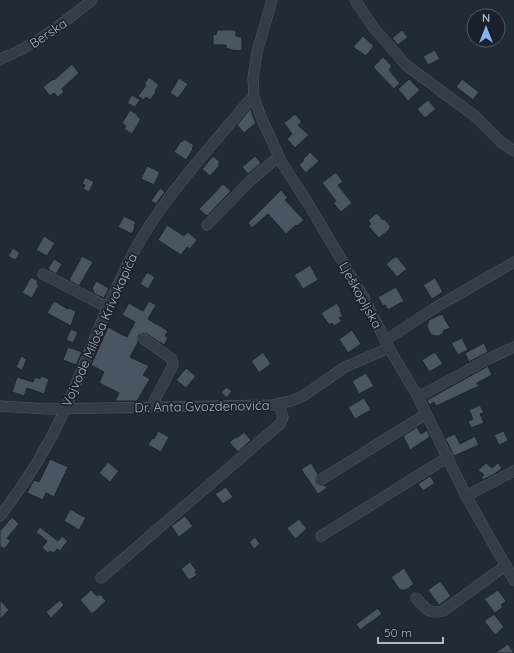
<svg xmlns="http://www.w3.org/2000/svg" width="514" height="653" font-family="Quicksand,sans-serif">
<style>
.building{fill:#495561;stroke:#1c232c}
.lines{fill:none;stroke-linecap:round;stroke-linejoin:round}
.minor-casing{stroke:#525a64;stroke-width:11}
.minor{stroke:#343c46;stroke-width:10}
.labels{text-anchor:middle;stroke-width:3.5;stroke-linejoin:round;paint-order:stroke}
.street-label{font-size:13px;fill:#aeb7c3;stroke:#1a212a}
</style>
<rect width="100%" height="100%" fill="#212b35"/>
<path class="building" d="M217,30H236V36L242,37V51L230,50V49H226V45H213V34L216,35Z
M402,30L408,37L398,45L392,38Z
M363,36L374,46L366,56L353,47Z
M435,50L440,59L428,65L423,56Z
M383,57L392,66L389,70L400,83L394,89L373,67Z
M72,64L79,73L62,89L64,92L58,97L54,93L50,96L43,87L53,79L54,80Z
M149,77L159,85L155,91L156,92L150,100L146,97L144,100L138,96L146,85L144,84Z
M179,78L188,84L178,98L170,93Z
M409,79L420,90L408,101L398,89Z
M462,79L479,92L473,100L456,87Z
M132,95L140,100L135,107L127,103Z
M428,100L436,109L425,118L417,109Z
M251,108L252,114L256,123L244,133L237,125Z
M130,110L138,115L137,116L141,119L132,134L124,129L126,126L122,123Z
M295,114L302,122L298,125L309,135L295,148L287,139L292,134L284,123Z
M184,139L194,145L192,148L193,149L186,160L174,152L181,141L182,142Z
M310,152L319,161L306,173L299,165L304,160L303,159Z
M213,156L220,162L218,164L220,165L210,176L202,169Z
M255,156L261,163L248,174L242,167Z
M147,166L160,172L154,185L141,179Z
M336,172L343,182L338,185L352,203L341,212L333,203L336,201L322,183Z
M85,177L94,182L89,192L83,189L85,185L82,184Z
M223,184L231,191L207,216L199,209Z
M160,188L165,192L156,204L151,201Z
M281,190L288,198L285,200L304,220L297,226L296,225L286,234L268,214L252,228L248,223Z
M377,213L383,220L384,219L391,227L389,228L390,229L379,238L368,226L371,224L368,220Z
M124,216L136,222L134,226L135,227L132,234L118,227Z
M167,225L184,236L188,232L197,240L190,249L187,247L181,255L158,240Z
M44,236L55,243L47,256L36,250Z
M13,248L20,253L15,260L8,256Z
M82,256L93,262L79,286L69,280Z
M396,256L407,269L397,277L386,264Z
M54,259L62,264L56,274L48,269Z
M310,265L318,280L303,289L294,275Z
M147,272L155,277L148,289L140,284Z
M31,277L38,281L37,284L39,285L32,298L22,293Z
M435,278L443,292L432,299L423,285Z
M96,281L109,288L104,298L93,293L94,291L92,289Z
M396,287L404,301L388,310L385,305L383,306L378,297Z
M54,301L68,309L69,308L76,311L71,326L47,313Z
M149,301L156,305L148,319L168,331L165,336L168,338L164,345L147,334L144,333L139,335L138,342L130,357L149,366L143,375L150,379L137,401H115L119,393L99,383L104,372L91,365L108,327L127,337L135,322L122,315L129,303L143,311Z
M337,303L341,310L340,311L343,316L339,318L342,321L334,326L332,323L329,325L321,313Z
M442,314L450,328L443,331L444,333L438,336L431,335L427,326L429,320Z
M71,329L78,332L73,343L66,340Z
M352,330L361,344L348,353L339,339Z
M462,338L468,350L458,355L451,343Z
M484,343L488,352L469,362L465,353Z
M68,347L82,352L76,365L63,360Z
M263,352L271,364L259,373L251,361Z
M435,352L443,364L429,372L422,360Z
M21,356L27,359L22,370L16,367Z
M488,366L492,375L477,383L479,386L436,406L434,402L429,405L427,400Z
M186,368L196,376L186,388L176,380Z
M366,373L374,386L359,394L352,381Z
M41,376L49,379L44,394L27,388L24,396L12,392L17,377L33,382L35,377L40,379Z
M226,387L232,391L227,398L221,393Z
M364,398L371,410L355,419L348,407Z
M480,405L484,413L480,414L484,423L471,428L468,421L473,419L469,410Z
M417,427L421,434L427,430L430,437L410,450L403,436Z
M158,431L169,437L161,452L148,445L152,438L154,439Z
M504,431L508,441L499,445L494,435Z
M244,432L251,440L238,452L229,442L236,437L237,438Z
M455,434L460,444L475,436L479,445L454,456L445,438Z
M50,459L68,467L54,497L46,493L43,500L27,493L34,480L39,482Z
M108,462L119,471L110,482L99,473Z
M311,463L318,474L316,479L317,483L322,485H325L327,488L318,494L301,469Z
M486,463L492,468L498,463L502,468L496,473L483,480L481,477L484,475L478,470Z
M430,476L435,483L423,491L418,484Z
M226,487L233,497L223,504L215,494Z
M70,509L86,518L79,530L64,521Z
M185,516L193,526L179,537L171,526Z
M12,517L19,524L7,538L11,541L4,549L0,546V531Z
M299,519L307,529L295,539L287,528Z
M40,527L58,541L62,536L68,541L60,551L57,549L54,553L50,551L48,553L42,548L47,541L36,532Z
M255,537L260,544L254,549L249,542Z
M190,562L197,571L195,572L197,575L189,580L181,569Z
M404,568L414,584L406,590H400L391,577Z
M440,581L451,596L439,605L428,590Z
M91,590L97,596L100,594L106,601L92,614L80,600Z
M498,590L506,601L501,605L503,607L495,613L484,599Z
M0,600L9,610L0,619Z
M60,600L64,605L51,618L46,612Z
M378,608L382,614L360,630L356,624Z
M494,614L504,627L495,635L484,621Z
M508,644L514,653H495Z"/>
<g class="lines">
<defs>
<path id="minor" d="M272,0L257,52L253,78L254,97L260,115L282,163L309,205L364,298L389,348L418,397L466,496L514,580
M355,0L373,27L406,65L476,117L501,142L514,151
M0,59C35,46 63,23 92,0
M207,225L251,180L278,157
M43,274L107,307
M144,339L172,359L173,365L151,407
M386,340L433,309L514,262
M418,397L488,359L514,347
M0,406L47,409L272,405L291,401L303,396L345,367L389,348
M322,479L426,414
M466,496L514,471
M0,516C26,483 49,445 66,407C88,357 106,306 131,257C161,200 206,153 247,103L254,97
M321,536L448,457
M101,578L280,424L283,417L279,404
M416,598C426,608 428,615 443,611L505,566"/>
</defs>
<use href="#minor" class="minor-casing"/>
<use href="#minor" class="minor"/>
</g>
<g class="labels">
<g class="street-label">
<text transform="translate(48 33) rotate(-34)" y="5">Berska</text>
<text transform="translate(361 295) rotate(61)" y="5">Lješkopljska</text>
<text transform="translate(99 330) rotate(-66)" y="5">Vojvode Miloša Krivokapića</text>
<text transform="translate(202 406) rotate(-1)" y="5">Dr. Anta Gvozdenovića</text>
</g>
</g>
<g transform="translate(486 28)"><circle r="19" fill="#1a212a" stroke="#555d67"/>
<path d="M0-3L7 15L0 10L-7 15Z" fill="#86b4f0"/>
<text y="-6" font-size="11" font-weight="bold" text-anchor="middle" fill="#aeb7c3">N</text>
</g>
<path d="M378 637v6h65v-6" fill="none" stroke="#aeb7c3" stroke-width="2"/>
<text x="384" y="637" font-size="12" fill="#aeb7c3" stroke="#1a212a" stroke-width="3" paint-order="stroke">50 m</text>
</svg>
